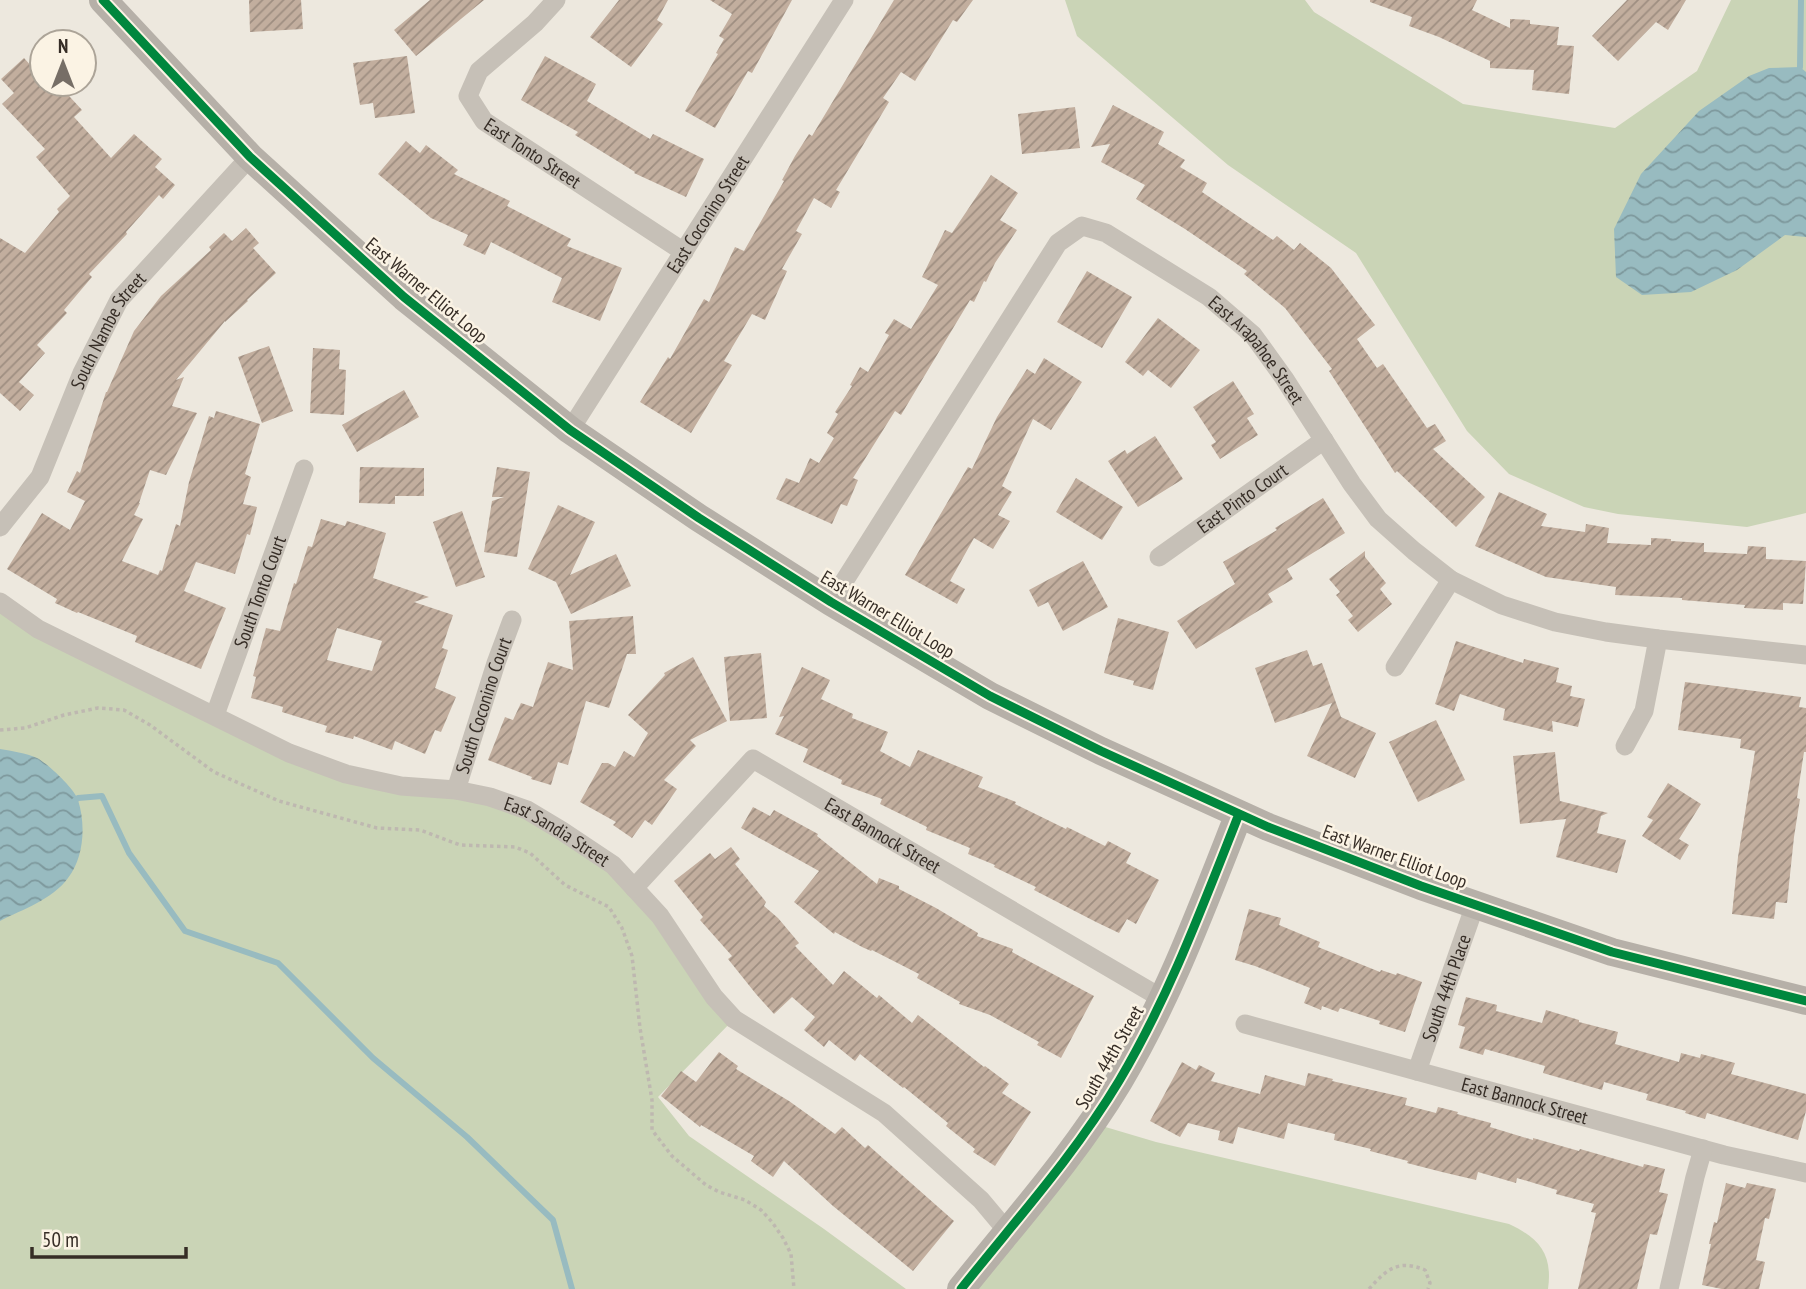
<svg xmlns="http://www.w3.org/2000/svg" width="1806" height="1289" font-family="'PT Sans Narrow',sans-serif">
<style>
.grass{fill:#cad4b6}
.water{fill:url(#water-waves)}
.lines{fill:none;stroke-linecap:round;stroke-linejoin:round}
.stream{stroke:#98bbc0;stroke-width:6}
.building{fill:url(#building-hatch);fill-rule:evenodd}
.path{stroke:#beb8b0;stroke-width:3.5;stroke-dasharray:3.5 3.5;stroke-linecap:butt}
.street{stroke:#c6c0b7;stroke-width:19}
.secondary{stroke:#b6b0a8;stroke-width:28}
.cycleway-casing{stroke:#fbf3e4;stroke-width:13}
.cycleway{stroke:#00873e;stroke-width:9}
.labels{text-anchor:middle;stroke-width:5;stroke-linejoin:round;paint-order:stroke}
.street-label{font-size:19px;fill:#362d26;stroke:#fbf3e4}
</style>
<defs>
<pattern id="water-waves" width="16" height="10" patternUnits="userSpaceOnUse" patternTransform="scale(1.75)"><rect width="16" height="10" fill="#98bbc0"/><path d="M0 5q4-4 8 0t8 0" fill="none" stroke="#7d989c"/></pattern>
<pattern id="building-hatch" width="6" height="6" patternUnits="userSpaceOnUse" patternTransform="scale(1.75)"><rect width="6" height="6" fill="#c2ae9e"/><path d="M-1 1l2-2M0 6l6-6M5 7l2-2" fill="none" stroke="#9e8e81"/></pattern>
</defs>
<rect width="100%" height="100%" fill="#ede8de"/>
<path class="grass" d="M1065,0H1305L1314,12L1463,104L1615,128L1697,71L1731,0H1806V513L1747,527L1618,514L1584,507L1509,474L1467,431L1356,253L1228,165L1077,36Z
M0,602L289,753L490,797L613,865L734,1019L658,1097L689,1136L824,1229L906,1289H0Z
M1092,1123L1156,1142L1509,1224C1539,1238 1553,1254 1548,1289H961Z"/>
<path class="water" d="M1800,67L1806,72V237L1785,235L1737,270L1691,292L1642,295L1616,277L1614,229L1641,174L1699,111L1749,76L1769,68Z
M0,749C12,751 26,753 37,758C48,764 74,788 78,800C86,825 84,857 68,878C52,900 23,909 0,921Z"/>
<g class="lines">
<path class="stream" d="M1800,67L1801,0
M73,802L78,798L102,796L129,853L185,931L278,963L373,1058L467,1137L553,1220L572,1289"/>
</g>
<path class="building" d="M249,0H301L303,29L250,32Z
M430,0H484L416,56L394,30Z
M619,0H668L657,20L663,24L631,67L590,37Z
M710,0H792L752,73L748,71L715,128L685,111L718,54L716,53L724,39L719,36L732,14Z
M894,0H973L957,22L953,20L915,81L901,72L883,98L889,102L836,190L840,192L831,208L814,198L796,231L802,234L782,269L787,271L765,320L752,314L724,361L732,365L691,433L640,402L668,357L670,359L704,299L709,302L735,247L744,251L784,181L782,180L795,156L809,134L812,136Z
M1370,0H1477L1472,10L1510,28V19L1530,20V24L1559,27L1557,45L1574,46L1569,94L1532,90L1534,70L1490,68V61L1439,37L1409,26L1412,17L1370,2Z
M1627,0H1686L1668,30L1656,22L1618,61L1592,36Z
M407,56L415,113L375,118L373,103L360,105L353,63Z
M545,56L596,84L587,101L650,139L653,134L704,159L686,197L634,173L635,172L575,135L578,132L521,100Z
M24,58L42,78V84H58L82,110L74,117L111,158L134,134L162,159L155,167L175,185L163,199L159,195L126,232L127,234L89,274L92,277L64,310L67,313L37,345L45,353L19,382L34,395L20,411L0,393V238L25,253L59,212L57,209L70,196L36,157L45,149L2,104L14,93L1,79Z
M1113,105L1164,132L1158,144L1185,160L1180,167L1207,183L1202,192L1273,240L1277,236L1294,250L1300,243L1331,268L1375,325L1357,339L1377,368L1383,364L1427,428L1435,424L1446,441L1433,449L1485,497L1456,527L1397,471L1395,473L1329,371L1332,369L1285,308L1244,274L1247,271L1185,229L1136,199L1145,185L1101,162L1110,144L1091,147Z
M1075,107L1080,148L1022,154L1018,114Z
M406,141L420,153L426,145L458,170L454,174L510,201L507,206L571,239L567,246L622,268L600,321L552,302L562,278L491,242L485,255L463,245L468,235L431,218L378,174Z
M991,175L1018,193L1000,220L1017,230L995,263L986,282L984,281L974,302L970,300L901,415L895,411L853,478L858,480L847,506L841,504L832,524L776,499L786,478L799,483L810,458L819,463L834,438L827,433L838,414L835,412L852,386L850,385L860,367L868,372L889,335L885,333L894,319L911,329L938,285L922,277L945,230L952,233Z
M246,228L259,243L253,248L276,273L247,300L248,301L225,322V321L176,380L184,377L172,406L197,413L166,475L150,470L139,503H140L134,515L143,519L122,561L158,575L160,570L162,571L176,524L180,526L189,482L209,416L214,418L216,411L260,424L245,474L251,477L243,504L257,507L250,535L247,534L235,574L196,562L184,591L226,608L201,669L135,642L137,636L78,612L77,613L55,603L57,599L7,569L42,513L70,530L85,501L67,492L77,471L80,473L106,392H107L134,331L161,296L211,250L209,247L224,233L232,241Z
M1087,271L1132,297L1102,348L1057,322Z
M1158,318L1200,350L1171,388L1148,370L1143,376L1125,362Z
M269,346L293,411L262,423L238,357Z
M313,348L340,350L339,369L346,370L344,415L310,413Z
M1044,358L1082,382L1051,430L1033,419L1002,486L1012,492L998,515L1010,521L993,549L974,538L950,581L965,589L957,604L905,575L968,467L972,469L997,417L1027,369L1035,374Z
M1233,381L1254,414L1247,418L1258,435L1220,459L1211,445L1216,442L1193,407Z
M404,390L419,417L357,452L342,425Z
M1155,436L1183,479L1138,507L1108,461L1125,450L1127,454Z
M360,467L424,468V496H395V504L359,503Z
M497,467L530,472L517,557L484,552L492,501L504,497H492Z
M1076,478L1123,507L1102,540L1056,512Z
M1499,492L1547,514L1541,526L1585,532L1586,524L1609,528L1607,543L1651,545V538L1671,539V541L1704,543V552L1747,554L1748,546L1766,547V559L1806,561L1803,604L1783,603V610L1744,608L1745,605L1682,600V598L1615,595L1616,587L1546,577L1475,546Z
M1323,498L1345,533L1287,569L1293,579L1268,594L1273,602L1196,649L1177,621L1235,584L1223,562L1277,530L1275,528Z
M558,505L595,522L570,575L616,554L631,586L571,614L556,582L528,569Z
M462,511L485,577L456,587L433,522Z
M321,519L345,526L347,521L386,533L373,578L429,597L414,602L453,615L442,648L448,650L435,688L456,697L441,732L435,730L425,754L395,741L392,750L354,736L353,739L325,732L327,726L282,712L283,707L251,698L256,677L253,676L266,628L280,631L294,583L296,584L308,546L312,547ZM337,628L382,641L372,671L327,660Z
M1365,551V557L1386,583L1380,589L1392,604L1358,632L1348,620L1353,616L1336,595L1340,592L1329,579Z
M1083,561L1108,607L1063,631L1048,602L1038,607L1029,590Z
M633,616L636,654H627L609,708L586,701L568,765L558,762L551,785L531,779L532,777L488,760L505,717L513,720L521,703L533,707L548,662L573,670L569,621Z
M1118,618L1169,632L1153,690L1133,685L1134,681L1104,673Z
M1456,641L1523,663L1524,659L1559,668L1556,682L1572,686L1570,696L1585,699L1578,727L1552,721L1553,732L1503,720L1505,709L1460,694L1454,711L1435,704Z
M1307,650L1313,666L1322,663L1341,717L1376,733L1355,778L1307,756L1332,703L1275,723L1255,668Z
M761,653L767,718L730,721L724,657Z
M693,657L727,721L690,740L696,746L664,780L677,789L652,825L645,820L632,838L613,825L616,822L580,802L602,763H608L615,767L624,751L634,757L648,733L628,715L665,675L664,673Z
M802,667L830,680L821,699L853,714L852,718L888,732L880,751L910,767L918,750L983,777L978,787L1016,802L1015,804L1066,829L1067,827L1105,846L1108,841L1131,853L1126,863L1159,880L1136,924L1127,919L1119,933L1096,922L1034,890L1036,887L994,867L995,865L968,854L970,848L926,830L927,827L880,804L882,799L841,784L842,780L803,762L808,749L775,734L784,716L779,717Z
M1685,682L1801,697L1799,707L1806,708V752H1804L1797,798L1800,799L1794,837L1787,903L1776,902L1774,919L1732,914L1738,857L1755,751L1740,748L1741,739L1678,730Z
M1436,720L1465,780L1418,802L1389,742Z
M1555,752L1560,801L1608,813L1601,816L1597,833L1626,840L1617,873L1556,857L1566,819L1520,824L1513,756Z
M1668,783L1701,804L1679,839L1689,845L1680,860L1642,836L1653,820L1647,817Z
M753,807L770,816L774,810L818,834L817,836L877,884L879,878L899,886V889L936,908L978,933L977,936L1013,949L1012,952L1094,996L1061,1058L1037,1045L1039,1042L990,1015L959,1004L960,1002L917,978L919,974L872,950L871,951L862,947L835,932L834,934L794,902L819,871L741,828Z
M731,847L740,859L735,864L766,902L764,906L778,918L799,943L795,946L833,985L844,971L877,998L879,995L912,1023L918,1015L984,1067L985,1066L1009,1084L1002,1093L1031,1112L995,1166L973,1152L975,1149L946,1126L948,1123L904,1087L903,1088L860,1054L855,1061L829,1040L824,1047L804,1030L815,1017L792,997L774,1014L756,994L728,959L732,956L700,920L703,917L674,881L710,853L715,859Z
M1249,909L1281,918L1279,925L1320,942L1318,947L1380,972L1381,970L1396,975L1397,973L1422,982L1405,1032L1379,1024L1380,1021L1340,1008L1338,1012L1322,1006L1321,1010L1304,1003L1310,988L1255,966L1235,960Z
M1466,997L1497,1005L1496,1011L1542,1023L1546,1010L1579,1020V1022L1618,1032L1615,1044L1679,1062L1681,1053L1700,1058L1701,1054L1735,1063L1731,1074L1806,1094V1111L1798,1140L1707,1113L1705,1119L1685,1113L1686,1111L1646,1100L1648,1094L1604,1082L1602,1090L1543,1073L1545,1066L1485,1049L1483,1055L1459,1048L1465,1027L1458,1025Z
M719,1052L738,1066L736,1069L789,1101L835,1134L842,1127L865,1148L868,1145L954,1221L913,1271L833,1206L784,1161L773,1177L751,1161L754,1156L701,1125L700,1127L661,1096L681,1071L696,1082Z
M1182,1062L1196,1070L1199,1065L1215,1073L1211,1081L1260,1094L1265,1075L1305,1086L1308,1073L1333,1079L1332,1081L1407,1098L1405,1105L1436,1113L1438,1107L1458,1112L1457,1114L1491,1123L1490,1127L1533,1140V1138L1579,1151L1580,1149L1643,1167L1644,1164L1665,1169L1659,1192L1668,1194L1657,1235L1650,1234L1637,1289H1578L1596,1213L1591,1212L1594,1204L1556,1194L1557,1190L1517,1178L1516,1183L1478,1172L1476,1180L1442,1172L1407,1163L1408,1161L1370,1151L1371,1149L1334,1140L1335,1134L1288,1123L1284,1139L1238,1127L1233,1144L1218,1140L1220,1131L1188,1123L1180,1137L1150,1121Z
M1726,1183L1745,1188L1747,1183L1776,1189L1769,1219L1765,1218L1756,1260L1765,1262L1759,1289H1722L1702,1285L1711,1244H1709L1714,1222L1717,1223Z"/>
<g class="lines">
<path class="path" d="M0,730L25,728L64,715L98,708L124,710L150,725L214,772L279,801L377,828L420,830L460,845L515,847L530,853L565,885L609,907L622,928L632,956L640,1028L652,1100V1130L672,1156L706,1185L719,1192L745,1200L761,1210L772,1222L783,1238L791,1254L794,1289
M1369,1289C1387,1269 1398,1259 1425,1270L1430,1283L1428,1289"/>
<g class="street">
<path id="s1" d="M556,0L535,23L479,71L468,96L484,121L684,252"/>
<path id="s2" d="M570,430L844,0"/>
<path id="s3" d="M0,527L40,477L82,373L119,300L250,157"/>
<path id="s4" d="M1159,557L1324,440"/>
<path id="s5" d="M0,602L38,629L289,753L346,774L401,786L456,790L490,797L527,810L562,831L613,865L660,916L714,997L734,1019L884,1113L981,1200L1007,1231"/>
<path id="s6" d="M831,602L1058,243L1082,226L1106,233L1209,297L1253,335L1284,378L1352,484L1378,519L1414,551L1451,580L1502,605L1555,622L1606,632L1658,639L1806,655"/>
<path d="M1395,667L1451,580"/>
<path id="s7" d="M215,715L304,469"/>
<path d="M1625,746L1644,711L1658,639"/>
<path id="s8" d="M456,790L496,663L512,620"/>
<path id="s9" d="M634,888L753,759L1163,999"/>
<path id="s10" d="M1245,1024L1724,1155L1806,1173"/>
<path id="s11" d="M1417,1071L1475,905"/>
<path d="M1669,1289L1695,1177L1703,1149"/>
</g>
<path class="secondary" d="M103,0L250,157L404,297L570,430L699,518L831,602L990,696L1101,751L1268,827L1421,886L1612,952L1806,1001
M961,1289C1015,1221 1074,1156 1119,1081C1169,997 1203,905 1239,814"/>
<defs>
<path id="cycleway" d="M103,0L250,157L404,297L570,430L699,518L831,602L990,696L1101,751L1268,827L1421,886L1612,952L1806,1001
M961,1289C1015,1221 1074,1156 1119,1081C1169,997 1203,905 1239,814"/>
</defs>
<use href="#cycleway" class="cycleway-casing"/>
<use href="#cycleway" class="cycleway"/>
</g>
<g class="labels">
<g class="street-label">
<text dy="7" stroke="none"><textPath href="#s1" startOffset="220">East Tonto Street</textPath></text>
<text dy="7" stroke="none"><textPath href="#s2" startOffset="256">East Coconino Street</textPath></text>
<text transform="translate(427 290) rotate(40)" y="7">East Warner Elliot Loop</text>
<text dy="7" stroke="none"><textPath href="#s3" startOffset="226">South Nambe Street</textPath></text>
<text dy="7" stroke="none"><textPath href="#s6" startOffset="672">East Arapahoe Street</textPath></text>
<text dy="7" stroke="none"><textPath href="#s4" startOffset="102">East Pinto Court</textPath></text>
<text dy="7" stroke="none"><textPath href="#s7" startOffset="131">South Tonto Court</textPath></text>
<text transform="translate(888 614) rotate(31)" y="7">East Warner Elliot Loop</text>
<text dy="7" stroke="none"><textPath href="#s8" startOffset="89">South Coconino Court</textPath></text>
<text dy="7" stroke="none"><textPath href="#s5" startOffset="609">East Sandia Street</textPath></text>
<text dy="7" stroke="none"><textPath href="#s9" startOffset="326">East Bannock Street</textPath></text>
<text transform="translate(1395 856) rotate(20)" y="7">East Warner Elliot Loop</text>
<text dy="7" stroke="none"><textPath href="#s11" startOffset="88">South 44th Place</textPath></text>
<text transform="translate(1109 1057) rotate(-60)" y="7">South 44th Street</text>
<text dy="7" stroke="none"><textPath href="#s10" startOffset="290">East Bannock Street</textPath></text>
</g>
</g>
<g transform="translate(63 63)"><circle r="33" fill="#fbf3e4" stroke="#aca498" stroke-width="2"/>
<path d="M0-5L12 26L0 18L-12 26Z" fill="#766e66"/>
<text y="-10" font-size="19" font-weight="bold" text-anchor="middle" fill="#362d26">N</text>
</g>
<path d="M32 1247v10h154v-10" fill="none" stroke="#362d26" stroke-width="3.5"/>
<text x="42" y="1247" font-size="21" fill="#362d26" stroke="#fbf3e4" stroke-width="5" paint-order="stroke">50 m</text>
</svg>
